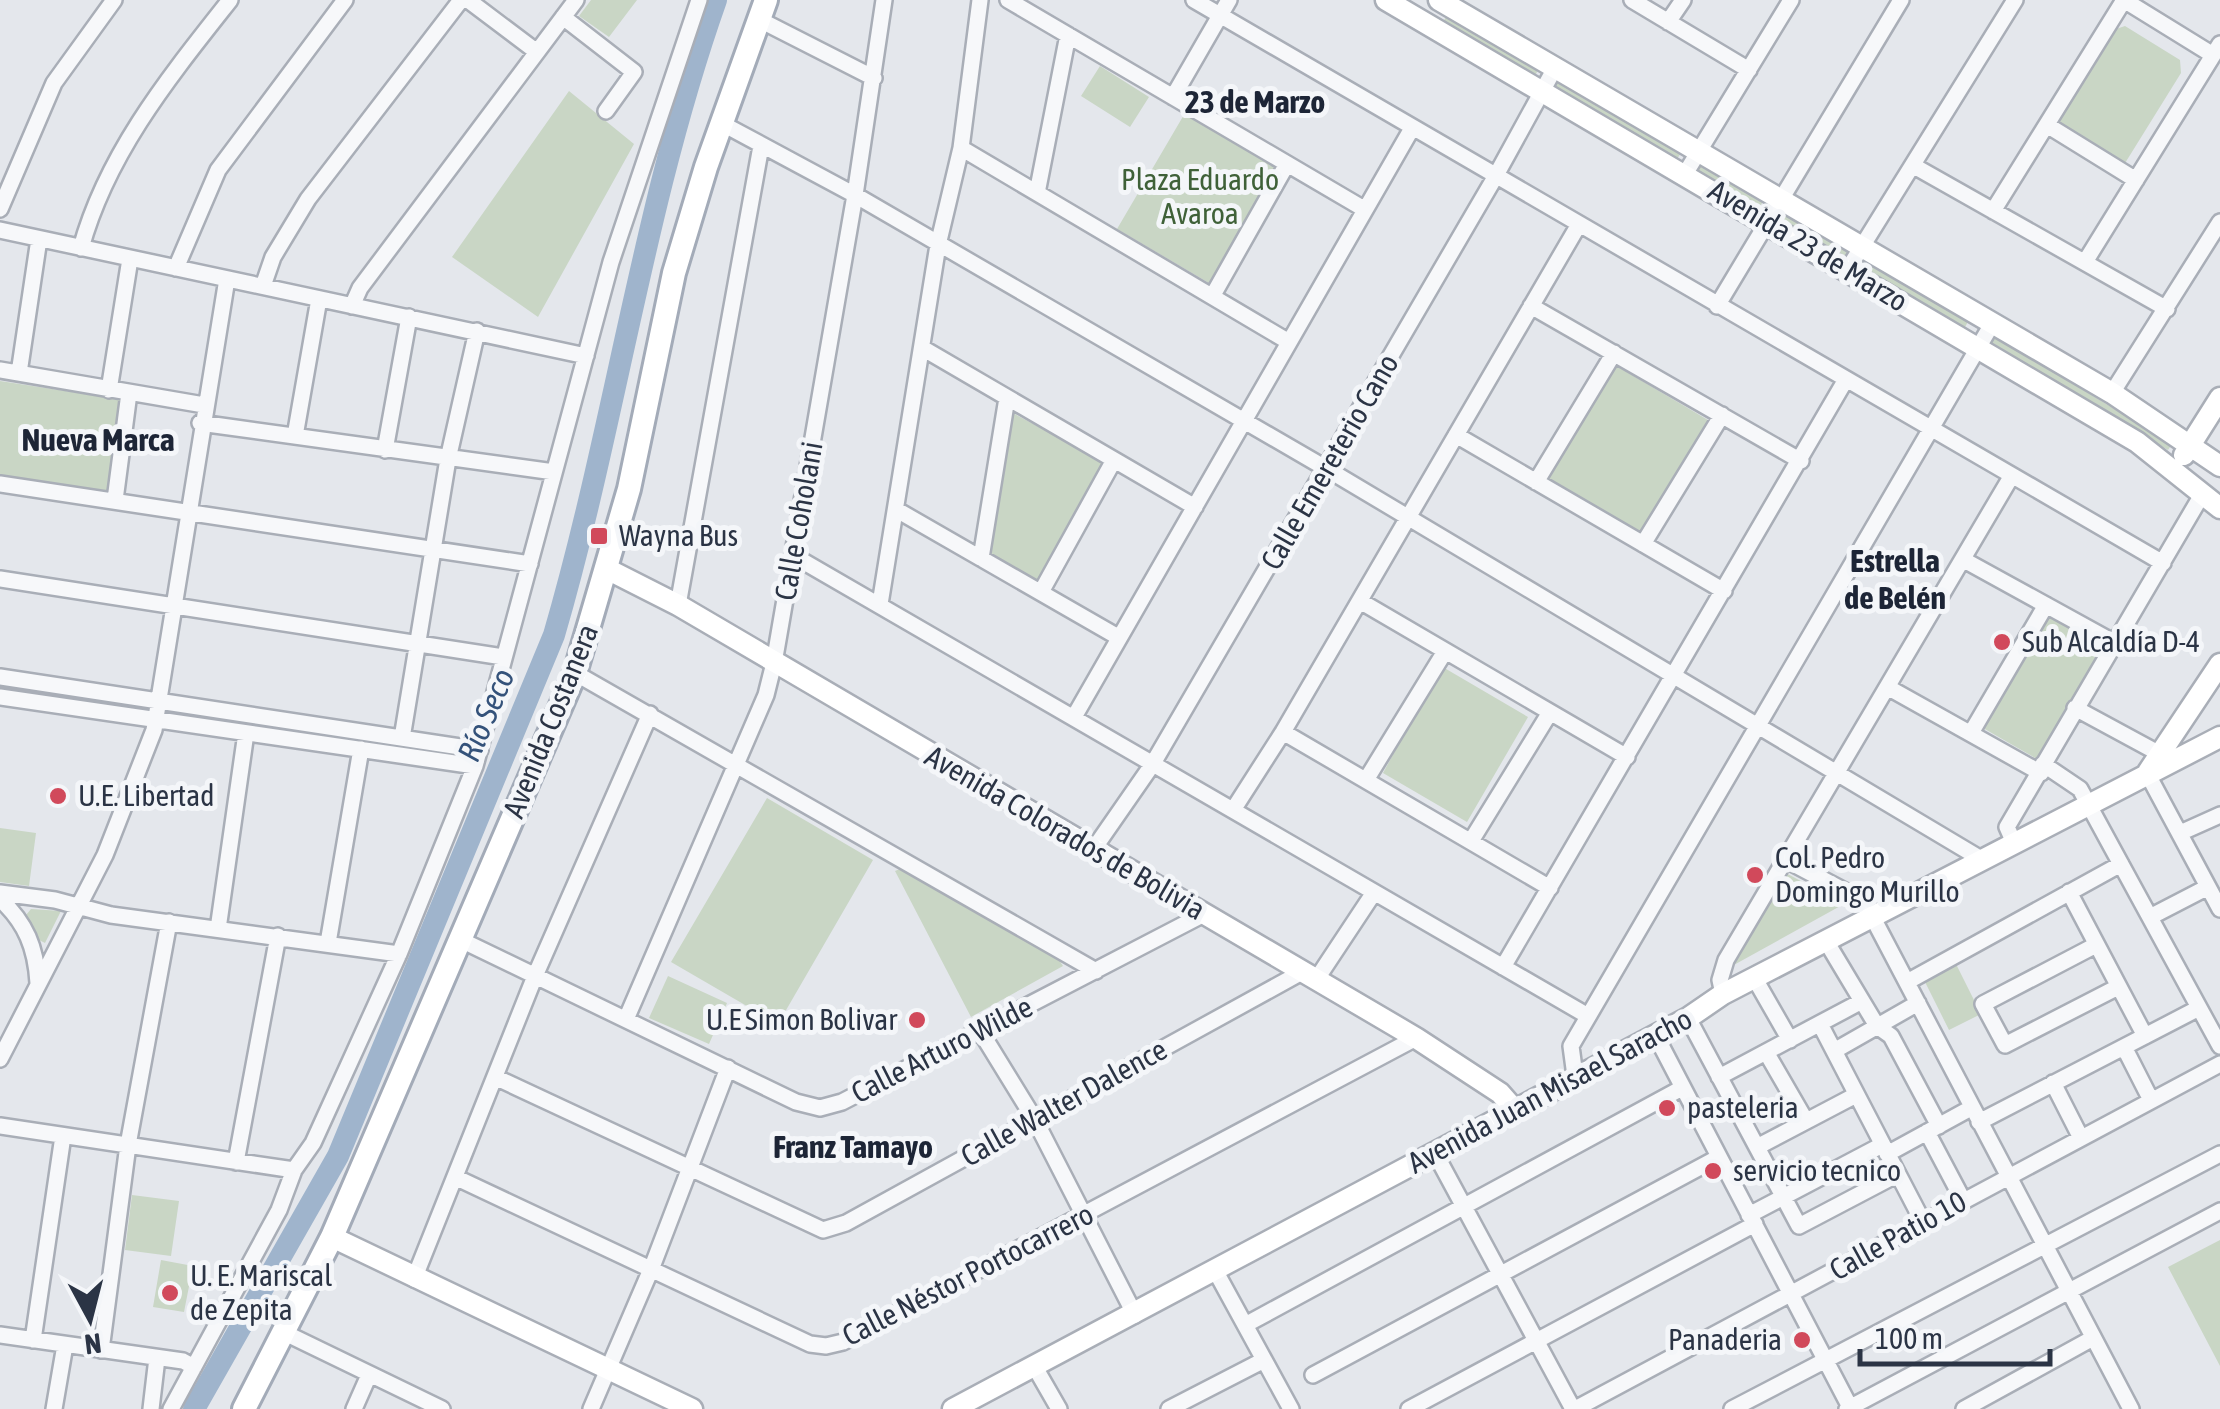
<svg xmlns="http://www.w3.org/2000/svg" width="2220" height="1409" font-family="'Asap Condensed',sans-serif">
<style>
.green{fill:#c9d6c5}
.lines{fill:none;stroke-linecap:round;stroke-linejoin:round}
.river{stroke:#9fb4cc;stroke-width:22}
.street-casing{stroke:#a9aeb7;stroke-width:20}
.secondary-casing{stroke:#a9aeb7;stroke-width:25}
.primary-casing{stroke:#a3abb8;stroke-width:28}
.street{stroke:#f7f8fa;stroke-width:15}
.secondary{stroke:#fff;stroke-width:20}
.primary{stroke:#fff;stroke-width:22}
.poi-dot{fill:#d1495b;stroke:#f4f6f9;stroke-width:4}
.labels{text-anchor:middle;stroke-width:10;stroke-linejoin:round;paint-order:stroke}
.park-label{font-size:30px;fill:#3f6138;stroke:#f4f6f9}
.street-label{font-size:30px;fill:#2b3445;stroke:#f4f6f9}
.poi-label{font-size:30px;fill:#2b3445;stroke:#f4f6f9;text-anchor:start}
.neighbourhood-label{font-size:32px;font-weight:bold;fill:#1d2536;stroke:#f4f6f9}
.water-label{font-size:32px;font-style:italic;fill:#34527a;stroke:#f4f6f9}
</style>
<rect width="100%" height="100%" fill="#e4e7ec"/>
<path class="green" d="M591,0H637L609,37L579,16Z
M1447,15L1539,68L1535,76L1442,24Z
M2125,26L2180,60L2181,73L2122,168L2107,172L2049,134L2113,30Z
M1100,66L1149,97L1130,127L1081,96Z
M1557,79L1681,153L1677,159L1553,86Z
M569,91L634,144L538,317L452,257Z
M1185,113L1281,169L1214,286L1117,229Z
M1698,162L1764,200L1759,208L1694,170Z
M1786,214L1849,251L1845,258L1782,221Z
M1861,257L1969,320L1965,327L1857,264Z
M1994,336L2172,444L2168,450L1991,342Z
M1615,365L1708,420L1640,540L1544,485Z
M0,381L124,400L109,495L0,480Z
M1011,412L1104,462L1037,582L989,557Z
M2049,614L2103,645L2037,759L1983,728Z
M1441,666L1528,717L1467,822L1383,773Z
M767,798L873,860L778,1024L671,962Z
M0,828L36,833L29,886L0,882Z
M900,869L1059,960L1063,966L971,1017L895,871Z
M1782,871L1844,904L1732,966Z
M31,909L61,911L45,943L39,940L26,915Z
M1955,962L1981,1014L1949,1030L1923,978Z
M668,976L727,1003L709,1044L649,1018Z
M132,1195L179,1201L171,1256L125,1250Z
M2220,1240V1366L2168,1267Z
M161,1260L193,1266L184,1312L153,1307Z"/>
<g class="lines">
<path class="river" d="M194,1409L338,1156L554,635C615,426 643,206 716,0"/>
<defs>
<path id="street" d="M468,0L537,52
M1008,0L1364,209
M1194,0L2163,563
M1632,0L1749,70
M2124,0L2213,55
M563,17L634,72L606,111
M758,19L874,78
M1668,22L1683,0
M1173,97L1229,0
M721,123L855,195L1327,469L1981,859
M2047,125L2136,180
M961,148L1289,342
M1914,166L2167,309
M1685,174L1791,0
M1037,193L1068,35
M0,209L54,83L114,0
M1993,211L2124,0
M0,230L586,356
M81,248C107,153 170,76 230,0
M2085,262L2220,44
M176,268L218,170L345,0
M1848,269L2015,0
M263,286L273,257L308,199L461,0
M1213,295L1287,164
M352,306L360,288L576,0
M1531,306L1801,461
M1717,306L1901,0
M924,349L1195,507
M0,370L204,405
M19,373L39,239
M109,390L130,259
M2112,393L2220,222
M200,423L554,472
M1456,435L1724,591
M295,436L319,299
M385,450L409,317
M1536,482L1614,353
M0,484L530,564
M115,500L129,393
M897,510L1118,637
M1643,544L1722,415
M794,556L1588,1016
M981,558L1007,398
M1964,560L2115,643
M0,579L503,657
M1041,592L1114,460
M1360,601L1627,757
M880,604L938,245L961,148L980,0
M678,605L761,146
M575,673L1096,971
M0,677L480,750
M1889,688L2041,773
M0,697L475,766
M2075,708L2160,754
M1074,717L1411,130
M1283,732L1550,888
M1971,733L2046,605
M402,738L448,459L477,331
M2043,764L2080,789L2220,1046
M2147,773L2220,909
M1366,780L1444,653
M1233,810L1283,732L1578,226
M2180,833L2220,815
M1471,841L1549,714
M2014,843L2007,827L2203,493
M1093,850L1152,765L1494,179L1556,66
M1786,860L1860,899L1873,918L2131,1409
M2069,892L2145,1036
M0,893L55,900L111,915L399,954
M0,899C26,923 36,948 38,983
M2150,917L2208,887
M218,929L246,733
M459,939L796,1102L820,1108L842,1102L1204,914
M1826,941L1877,1026L1891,1036L1939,1126
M328,943L361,749
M2096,945L1983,1004L2005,1045L2118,987
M1503,967L1845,381
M1755,979L1790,1040
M1316,980L1373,894
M1907,982L2121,864
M1723,994L1720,980L1726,960L2011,477
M627,1017L766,695L774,663L855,195L884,0
M1688,1018L1799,1226L1898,1174
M1820,1024L1923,1222
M979,1029L1035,1120L1135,1315
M1655,1034L1851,1409
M2124,1047L2151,1100
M1834,1051L1918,1003
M1766,1052L1806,1121
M0,1059L105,855L154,730L227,279
M1575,1076L1571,1046L1992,324
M1719,1077L1862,1001
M497,1078L823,1230L846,1223L1302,972
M2053,1083L2081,1138
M1979,1122L2199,1008
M0,1126L294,1170
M1927,1132L1963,1200
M1757,1147L1856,1095
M1435,1153L1573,1409
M1887,1154L1971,1108
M236,1162L278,936
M457,1178L810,1344L826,1346L843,1342L1416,1038
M1749,1215L1882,1145
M1216,1272L1291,1409
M414,1279L535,976L650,714
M1245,1325L1682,1088
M283,1332L442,1409
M0,1335L183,1361L194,1367
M33,1340L63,1136
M101,1350L128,1145L169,922
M1036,1369L1059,1409
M1313,1375L1719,1157
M54,1409L65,1345
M151,1409L157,1358
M171,1409L279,1210L294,1170L313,1143L399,954L475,766L611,262L699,0
M354,1409L369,1375
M591,1409L652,1267L728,1068
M1169,1409L1264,1360
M1409,1409L1755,1224
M1575,1409L2220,1064
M1732,1409L2220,1154
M1847,1409L2220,1211
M1964,1409L2093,1338"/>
<path id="secondary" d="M1386,0L2137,442L2220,508
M1439,0L2112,393L2220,466
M2184,455L2220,398
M607,569L678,605L1416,1038L1500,1093L1515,1110
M2148,772L2220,664
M332,1237L692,1409
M953,1409L1688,1018L1723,994L2220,737"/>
<path id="primary" d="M244,1409L332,1237L575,673L629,489L674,273L706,167L766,0"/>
</defs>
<use href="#street" class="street-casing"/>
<use href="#secondary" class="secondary-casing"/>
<use href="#primary" class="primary-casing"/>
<use href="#street" class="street"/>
<use href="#secondary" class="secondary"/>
<use href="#primary" class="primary"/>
</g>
<g class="poi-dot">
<rect x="589" y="526" width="20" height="20" rx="5"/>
<circle cx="2002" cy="642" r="10"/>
<circle cx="58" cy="796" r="10"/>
<circle cx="1755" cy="875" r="10"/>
<circle cx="917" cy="1020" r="10"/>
<circle cx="1667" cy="1108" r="10"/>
<circle cx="1713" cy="1171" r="10"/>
<circle cx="170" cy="1293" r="10"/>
<circle cx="1802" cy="1340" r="10"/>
</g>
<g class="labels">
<g class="park-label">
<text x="1200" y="190">Plaza Eduardo<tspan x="1200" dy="34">Avaroa</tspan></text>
</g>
<g class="street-label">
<text transform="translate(1808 246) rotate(31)" y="10">Avenida 23 de Marzo</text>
<text transform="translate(1330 462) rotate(-60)" y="10">Calle Emereterio Cano</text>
<text transform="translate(799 521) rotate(-80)" y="10">Calle Coholani</text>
<text transform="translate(551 721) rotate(-68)" y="10">Avenida Costanera</text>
<text transform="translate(1065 833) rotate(30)" y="10">Avenida Colorados de Bolivia</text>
<text transform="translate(942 1050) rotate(-27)" y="10">Calle Arturo Wilde</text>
<text transform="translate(1550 1091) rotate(-28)" y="10">Avenida Juan Misael Saracho</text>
<text transform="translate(1064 1103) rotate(-29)" y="10">Calle Walter Dalence</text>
<text transform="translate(1898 1236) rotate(-29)" y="10">Calle Patio 10</text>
<text transform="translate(968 1275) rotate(-27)" y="10">Calle Néstor Portocarrero</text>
</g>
<g class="poi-label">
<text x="619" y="546">Wayna Bus</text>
<text x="2022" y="652">Sub Alcaldía D-4</text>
<text x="78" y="806">U.E. Libertad</text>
<text x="1775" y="868">Col. Pedro<tspan x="1775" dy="34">Domingo Murillo</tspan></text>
<text x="897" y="1030" text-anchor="end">U.E Simon Bolivar</text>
<text x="1687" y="1118">pasteleria</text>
<text x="1733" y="1181">servicio tecnico</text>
<text x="190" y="1286">U. E. Mariscal<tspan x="190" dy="34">de Zepita</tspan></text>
<text x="1782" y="1350" text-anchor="end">Panaderia</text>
</g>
<g class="neighbourhood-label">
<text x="1255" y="113">23 de Marzo</text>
<text x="98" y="451">Nueva Marca</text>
<text x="1895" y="572">Estrella<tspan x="1895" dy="37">de Belén</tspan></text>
<text x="853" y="1158">Franz Tamayo</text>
</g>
<g class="water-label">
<text transform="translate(486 715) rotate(-67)" y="11">Río Seco</text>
</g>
</g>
<g transform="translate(90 1319) rotate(173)" stroke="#f4f6f9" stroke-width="8" paint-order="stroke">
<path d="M0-8L18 38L0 25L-18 38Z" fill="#2b3445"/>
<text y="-15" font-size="28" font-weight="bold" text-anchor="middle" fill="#2b3445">N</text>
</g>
<path d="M1860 1349v15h190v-15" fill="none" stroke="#2b3445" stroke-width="5"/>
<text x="1875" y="1349" font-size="30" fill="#2b3445" stroke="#f4f6f9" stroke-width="8" paint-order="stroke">100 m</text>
</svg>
